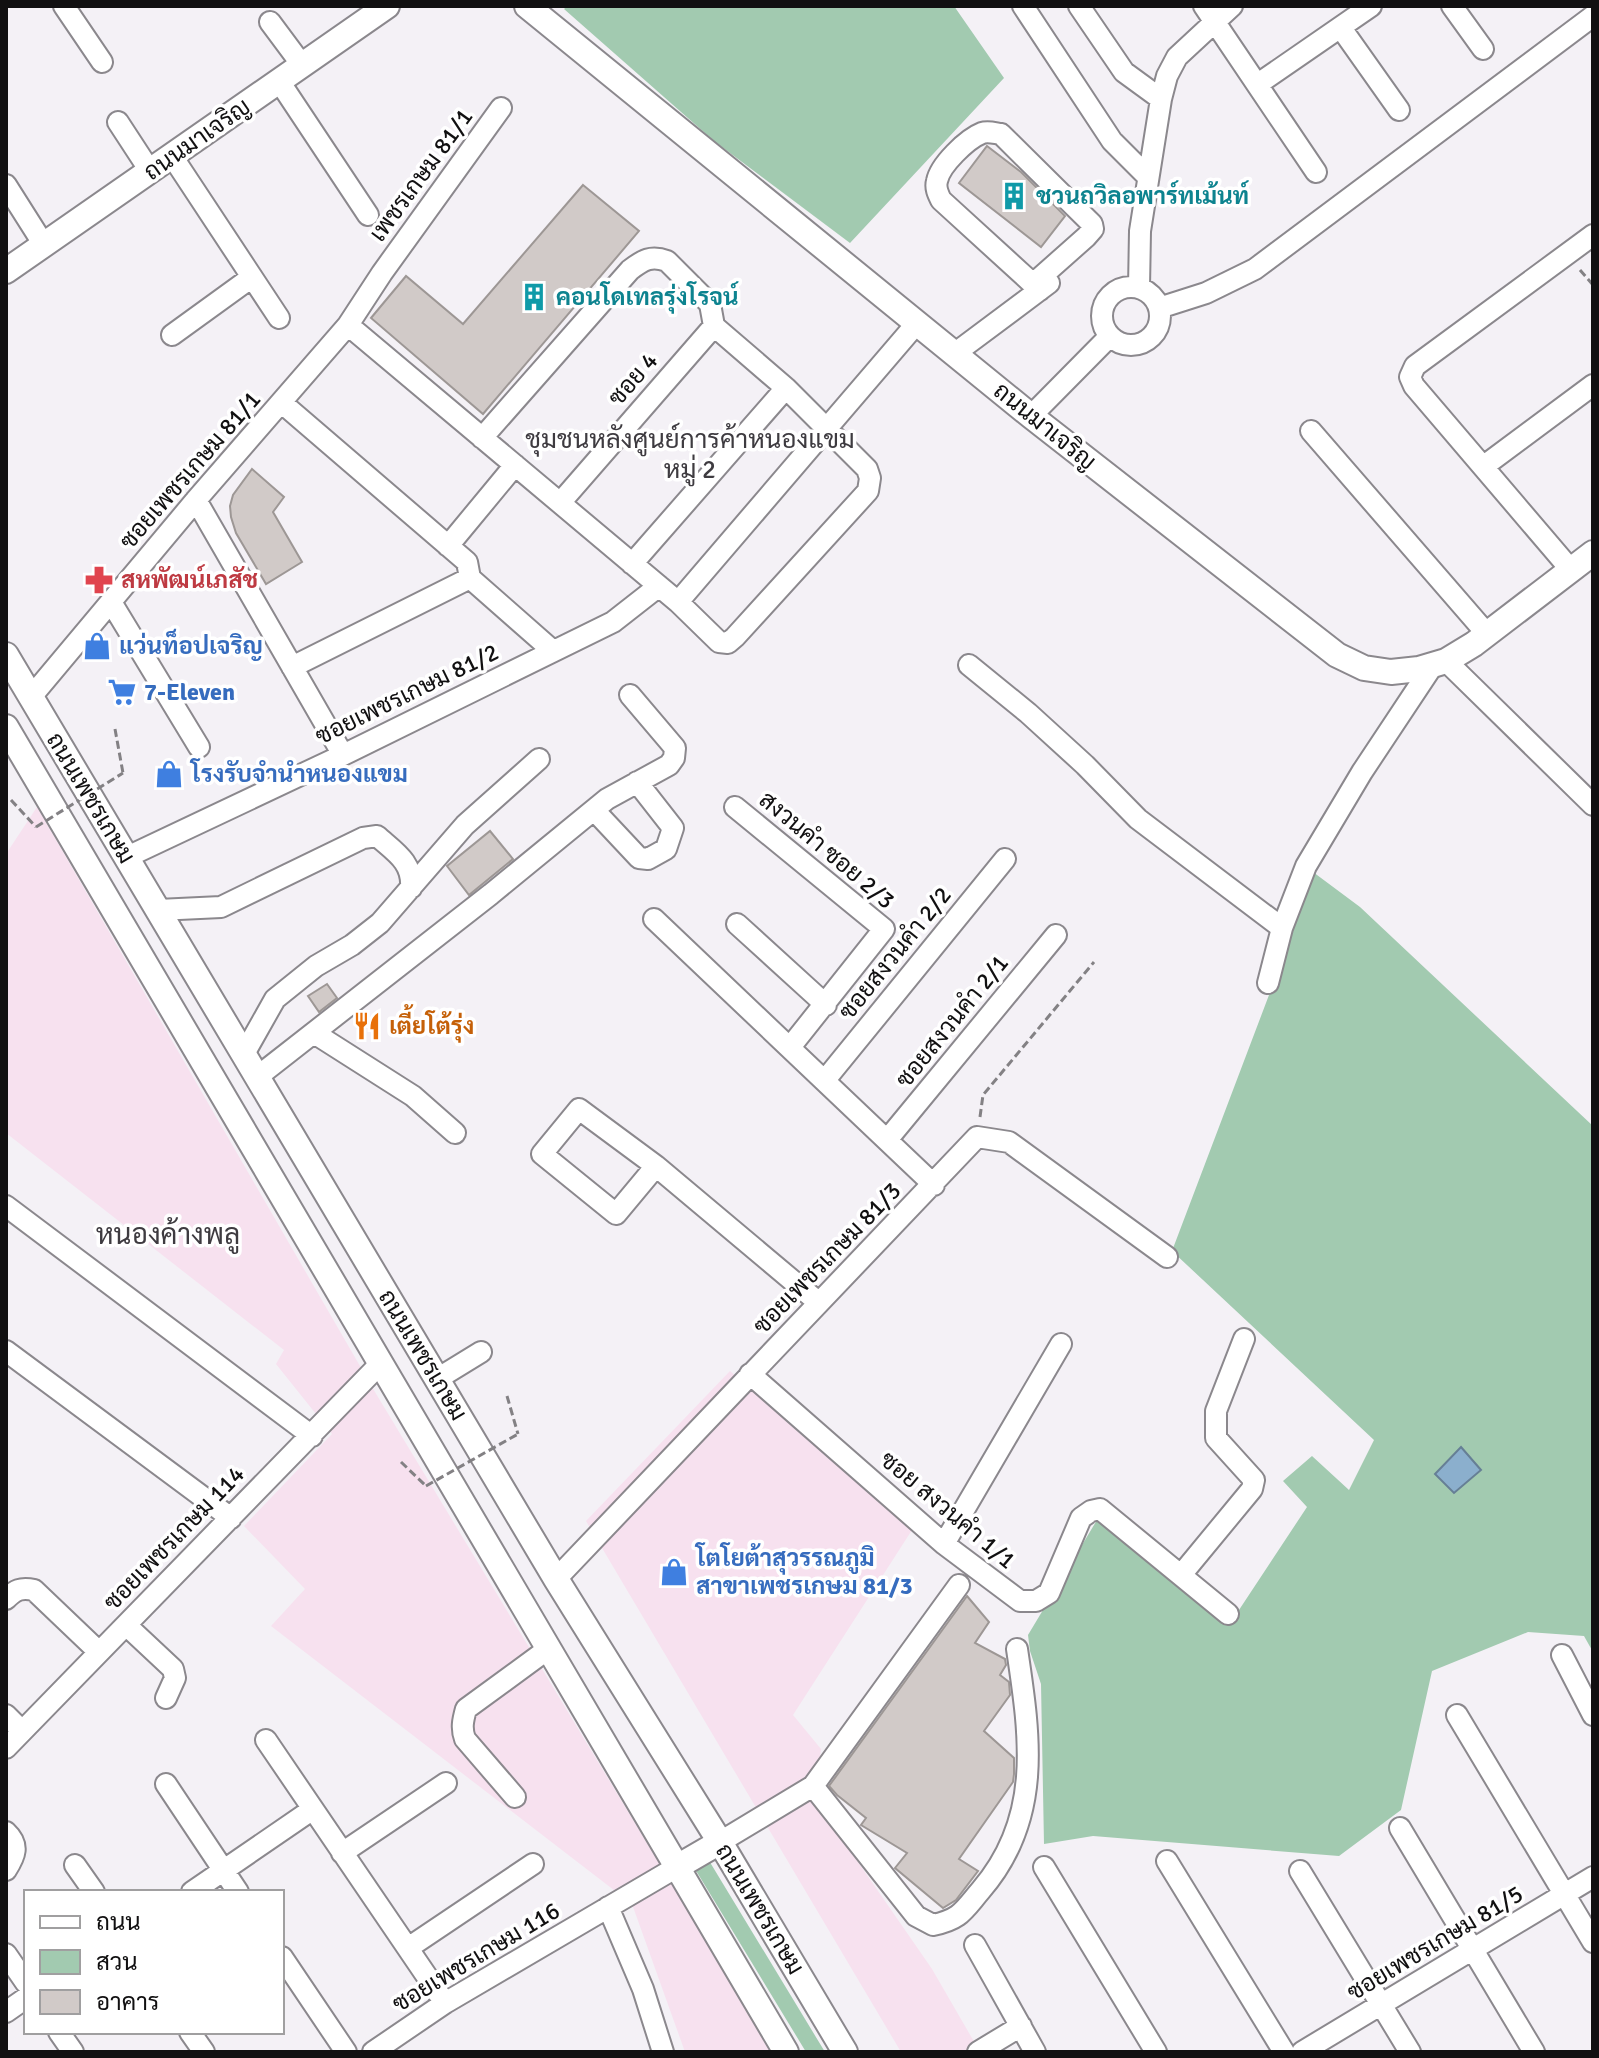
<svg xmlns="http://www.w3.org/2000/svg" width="1599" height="2058" font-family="Signika,Sarabun,sans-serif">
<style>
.commercial{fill:#f7e1ef}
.green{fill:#a2cab0}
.water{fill:#8bafcd;stroke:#667f95;stroke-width:2}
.building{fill:#d1cac8;stroke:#9d9795;stroke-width:2}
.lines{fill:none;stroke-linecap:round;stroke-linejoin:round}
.minor-casing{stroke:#8b888d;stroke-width:24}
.major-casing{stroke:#8b888d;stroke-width:28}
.path{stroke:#838184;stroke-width:3;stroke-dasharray:8 4;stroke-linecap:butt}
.minor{stroke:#fff;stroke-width:20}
.major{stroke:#fff;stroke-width:24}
.path-bridge{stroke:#838184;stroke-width:3;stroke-dasharray:8 4;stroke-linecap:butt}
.labels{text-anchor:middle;stroke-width:7;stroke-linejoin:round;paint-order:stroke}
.street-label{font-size:24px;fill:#111011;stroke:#fff}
.culture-label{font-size:24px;font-weight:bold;fill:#0d838f;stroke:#fff;text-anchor:start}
.health-label{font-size:24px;font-weight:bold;fill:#be3a42;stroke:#fff;text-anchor:start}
.shop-label{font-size:24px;font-weight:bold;fill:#366cbe;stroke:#fff;text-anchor:start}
.food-label{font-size:24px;font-weight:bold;fill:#c56008;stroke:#fff;text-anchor:start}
.neighbourhood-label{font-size:26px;fill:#3e3b40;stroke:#fff}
.quarter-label{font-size:28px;fill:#3e3b40;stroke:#fff}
</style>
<rect width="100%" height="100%" fill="#f4f1f6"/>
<path class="commercial" d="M37,807L375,1392L773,2052H685L632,1904L271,1626L305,1589L244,1526L332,1434L276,1364L284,1350L6,1133V854Z
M730,1371L912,1530L793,1715L821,1749L815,1800L932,1969L980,2052H901L586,1521Z"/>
<path class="green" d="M567,6H954L1004,78L850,243L714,141L564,9Z
M1313,872L1360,907L1593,1126V1652L1584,1636L1528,1632L1432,1671L1401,1810L1339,1856L1093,1836L1044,1844L1041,1684L1030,1651L1028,1635L1097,1520L1237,1613L1307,1507L1283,1481L1312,1456L1349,1490L1374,1440L1172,1251L1269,995Z
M708,1859L825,2052H806L695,1869Z"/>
<path class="water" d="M1461,1447L1481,1470L1454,1493L1435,1474Z"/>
<path class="building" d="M987,146L1021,172L1065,216L1041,247L959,183Z
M583,185L639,231L483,414L371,318L406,276L463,324Z
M252,469L284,497L273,512L302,562L266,584L236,533L231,517L230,506L233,495Z
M490,831L513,859L469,895L447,866Z
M327,984L337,998L319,1012L308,996Z
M967,1596L989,1622L975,1643L1005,1659L1006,1665L1000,1675L1009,1682L1010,1695L984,1731L1014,1758V1774L1013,1782L959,1859L978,1871L956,1900L943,1908L895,1868L907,1853L861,1825L866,1818L837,1795L829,1786Z"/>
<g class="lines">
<defs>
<path id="minor" d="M64,6L102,62
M1023,6L1112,141L1148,177
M1079,6L1124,72L1161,99
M1204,6L1316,172
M1452,6L1483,49
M270,22L302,65
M1341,28L1399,110
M279,81L368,215
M1258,84L1371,6
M118,122L150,171
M172,156L279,318
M6,185L44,245
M1033,284L1086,237L1093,229L1092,224L1001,134C994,133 988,131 982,133C967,139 940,165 937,181C935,188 938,194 941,200L1033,284L1040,290
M1102 316a29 29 0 1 1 58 0a29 29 0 1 1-58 0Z
M1139,288L1140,231L1161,99L1167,76L1177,57L1232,6
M1159,308L1206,293L1255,269L1593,16
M348,325L678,602L719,642L728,643L735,637L868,491L870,478L867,469L786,388L714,326L710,304L667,261C651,255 643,260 630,270L482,438
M172,335L252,277
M954,354L1049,283
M282,403L467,562L470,578L553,651
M1031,416L1110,336
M1311,431L1487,634
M1484,466L1593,385
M196,500L343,755
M560,503L714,326
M448,546L515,465
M632,564L786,388
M1571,570L1414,386L1410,377L1415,366L1593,235
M111,602L199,747
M678,602L917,323
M1446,661L1593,805
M969,665L1028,713L1085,765L1138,819L1282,928L1306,866L1362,772L1433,665
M292,667L470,578
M31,697L196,500L348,325L382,273L501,108
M735,807L884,929L791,1046
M594,810L639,858L648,859L666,849L673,828L637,782
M127,857L343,755L613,622L659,586
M158,910L221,907L363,838L377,836C395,852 413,862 411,888
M654,919L934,1185
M737,924L826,1005
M1268,983L1282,928
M314,1033L413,1096L455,1133
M244,1054L275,999L316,966L352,945L380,923L465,825L539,759
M257,1077L491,894L607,799L669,765L674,758L675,748L630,695
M825,1080L1005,859
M887,1140L1056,935
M656,1166L616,1214L542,1154L579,1109L656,1166L818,1302
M6,1206L312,1436
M6,1351L231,1518
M750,1374L944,1544L1020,1601H1036L1049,1593L1081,1518L1091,1511L1100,1509L1228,1614
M437,1379L481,1352
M944,1544L1061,1344
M1181,1575L1252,1489L1254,1480L1216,1438V1411L1244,1339
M556,1579L977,1137L1009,1142L1167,1257
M6,1599C15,1590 21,1587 34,1590L99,1652
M126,1625L173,1669L175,1678L166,1698
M1562,1655L1593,1715
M6,1715L22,1731
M1457,1715L1593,1942
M266,1740L445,2003
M6,1748L380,1364
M166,1784L238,1892
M813,1786L916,1916L933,1925C961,1919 963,1911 981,1890C1043,1818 1030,1736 1017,1649
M515,1797L465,1739C461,1728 463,1720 466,1709L548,1649
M1400,1828L1534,2052
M6,1832C20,1845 15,1856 6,1870
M720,1842L813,1786L959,1585
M342,1853L446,1783
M1167,1861L1284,2052
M75,1865L94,1892
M1044,1867L1156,2052
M1300,1871L1410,2052
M192,1892L313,1809
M608,1907L643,1989L663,2052
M975,1945L1035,2052
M408,1948L533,1864
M6,1954L26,1983
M282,1957L346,2052
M6,2012L26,1998
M59,2032L73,2052
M190,2032L204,2052
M373,2052L445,2003L677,1867
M978,2052L1021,2026
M1302,2052L1593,1877"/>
<path id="major" d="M527,6L1031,416L1337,655L1364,668L1391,672L1419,669L1446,661L1474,644L1593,553
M6,271L387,6
M6,655L556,1579L720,1842L845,2052
M6,727L786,2052
M677,1867L720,1842"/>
</defs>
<use href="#minor" class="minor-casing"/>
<use href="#major" class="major-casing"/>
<path class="path" d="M1580,270L1593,285
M115,729L123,773
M11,800L36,827
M980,1117L983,1095L1094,962
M507,1396L518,1434
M401,1462L426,1486"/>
<use href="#minor" class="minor"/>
<use href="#major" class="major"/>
<path class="path-bridge" d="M36,827L123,773
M426,1486L518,1434"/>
</g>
<defs>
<symbol id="building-bare" viewBox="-9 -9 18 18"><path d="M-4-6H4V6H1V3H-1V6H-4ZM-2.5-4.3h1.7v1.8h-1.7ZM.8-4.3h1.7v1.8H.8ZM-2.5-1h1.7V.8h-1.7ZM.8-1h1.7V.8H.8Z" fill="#0f9aa8" stroke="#fff" stroke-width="2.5" paint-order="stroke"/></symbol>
<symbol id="pharmacy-bare" viewBox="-9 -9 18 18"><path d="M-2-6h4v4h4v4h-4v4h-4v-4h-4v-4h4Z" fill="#e0444e" stroke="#fff" stroke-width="2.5" paint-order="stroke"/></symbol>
<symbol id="shop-bare" viewBox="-9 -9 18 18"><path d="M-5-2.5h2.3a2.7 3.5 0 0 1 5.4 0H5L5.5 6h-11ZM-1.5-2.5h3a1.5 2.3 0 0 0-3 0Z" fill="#3f7fe0" stroke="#fff" stroke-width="2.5" paint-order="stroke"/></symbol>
<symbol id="supermarket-bare" viewBox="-9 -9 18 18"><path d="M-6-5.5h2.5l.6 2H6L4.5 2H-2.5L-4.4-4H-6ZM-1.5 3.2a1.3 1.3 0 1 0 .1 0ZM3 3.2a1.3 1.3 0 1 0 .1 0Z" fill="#3f7fe0" stroke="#fff" stroke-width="2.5" paint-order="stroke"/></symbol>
<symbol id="restaurant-bare" viewBox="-9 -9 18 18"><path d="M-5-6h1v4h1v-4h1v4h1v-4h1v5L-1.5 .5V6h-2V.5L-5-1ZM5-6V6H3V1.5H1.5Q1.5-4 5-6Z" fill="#e8710a" stroke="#fff" stroke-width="2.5" paint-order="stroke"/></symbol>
</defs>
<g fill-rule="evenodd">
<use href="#building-bare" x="994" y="176" width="40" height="40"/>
<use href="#building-bare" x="514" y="277" width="40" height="40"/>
<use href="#pharmacy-bare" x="79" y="560" width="40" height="40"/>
<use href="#shop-bare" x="77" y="626" width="40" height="40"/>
<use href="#supermarket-bare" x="102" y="672" width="40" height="40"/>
<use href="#shop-bare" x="149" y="754" width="40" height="40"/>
<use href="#restaurant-bare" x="347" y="1006" width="40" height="40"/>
<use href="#shop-bare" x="654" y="1552" width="40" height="40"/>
</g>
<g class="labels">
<g class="street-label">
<text transform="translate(197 139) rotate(-35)" y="8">ถนนมาเจริญ</text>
<text transform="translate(421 175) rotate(-54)" y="8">เพชรเกษม 81/1</text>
<text transform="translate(633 379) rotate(-49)" y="8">ซอย 4</text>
<text transform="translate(1045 426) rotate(39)" y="8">ถนนมาเจริญ</text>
<text transform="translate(190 470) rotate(-49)" y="8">ซอยเพชรเกษม 81/1</text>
<text transform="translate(407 694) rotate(-26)" y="8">ซอยเพชรเกษม 81/2</text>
<text transform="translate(91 798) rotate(59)" y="8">ถนนเพชรเกษม</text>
<text transform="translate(827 850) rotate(40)" y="8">สงวนคำ ซอย 2/3</text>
<text transform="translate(895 953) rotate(-51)" y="8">ซอยสงวนคำ 2/2</text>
<text transform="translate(952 1021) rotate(-51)" y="8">ซอยสงวนคำ 2/1</text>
<text transform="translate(827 1258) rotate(-46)" y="8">ซอยเพชรเกษม 81/3</text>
<text transform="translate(423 1355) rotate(59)" y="8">ถนนเพชรเกษม</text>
<text transform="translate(948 1510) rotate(40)" y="8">ซอย สงวนคำ 1/1</text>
<text transform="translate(174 1538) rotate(-46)" y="8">ซอยเพชรเกษม 114</text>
<text transform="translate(760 1909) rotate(59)" y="8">ถนนเพชรเกษม</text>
<text transform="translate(1435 1943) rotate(-31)" y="8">ซอยเพชรเกษม 81/5</text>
<text transform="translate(476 1957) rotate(-31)" y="8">ซอยเพชรเกษม 116</text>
</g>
<g class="culture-label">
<text x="1036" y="204">ชวนถวิลอพาร์ทเม้นท์</text>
<text x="556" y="305">คอนโดเทลรุ่งโรจน์</text>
</g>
<g class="health-label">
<text x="121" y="588">สหพัฒน์เภสัช</text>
</g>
<g class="shop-label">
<text x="119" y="654">แว่นท็อปเจริญ</text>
<text x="144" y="700">7-Eleven</text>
<text x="191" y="782">โรงรับจำนำหนองแขม</text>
<text x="696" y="1566">โตโยต้าสุวรรณภูมิ<tspan x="696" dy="28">สาขาเพชรเกษม 81/3</tspan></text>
</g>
<g class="food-label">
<text x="389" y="1034">เตี้ยโต้รุ่ง</text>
</g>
<g class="neighbourhood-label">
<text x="690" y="448">ชุมชนหลังศูนย์การค้าหนองแขม<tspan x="690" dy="30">หมู่ 2</tspan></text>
</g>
<g class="quarter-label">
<text x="168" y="1244">หนองค้างพลู</text>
</g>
</g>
<rect width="1599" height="2058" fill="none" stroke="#111011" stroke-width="16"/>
<rect x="24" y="1890" width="260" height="144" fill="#ffffff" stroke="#a09fa0" stroke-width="2"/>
<rect x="40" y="1916" width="40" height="12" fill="#ffffff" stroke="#a09fa0" stroke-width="2"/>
<text x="96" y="1930" font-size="24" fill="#111011">ถนน</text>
<rect x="40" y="1950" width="40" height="24" fill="#a2cab0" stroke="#a09fa0" stroke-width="2"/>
<text x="96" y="1970" font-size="24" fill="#111011">สวน</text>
<rect x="40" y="1990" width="40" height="24" fill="#d1cac8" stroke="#a09fa0" stroke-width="2"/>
<text x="96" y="2010" font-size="24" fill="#111011">อาคาร</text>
</svg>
